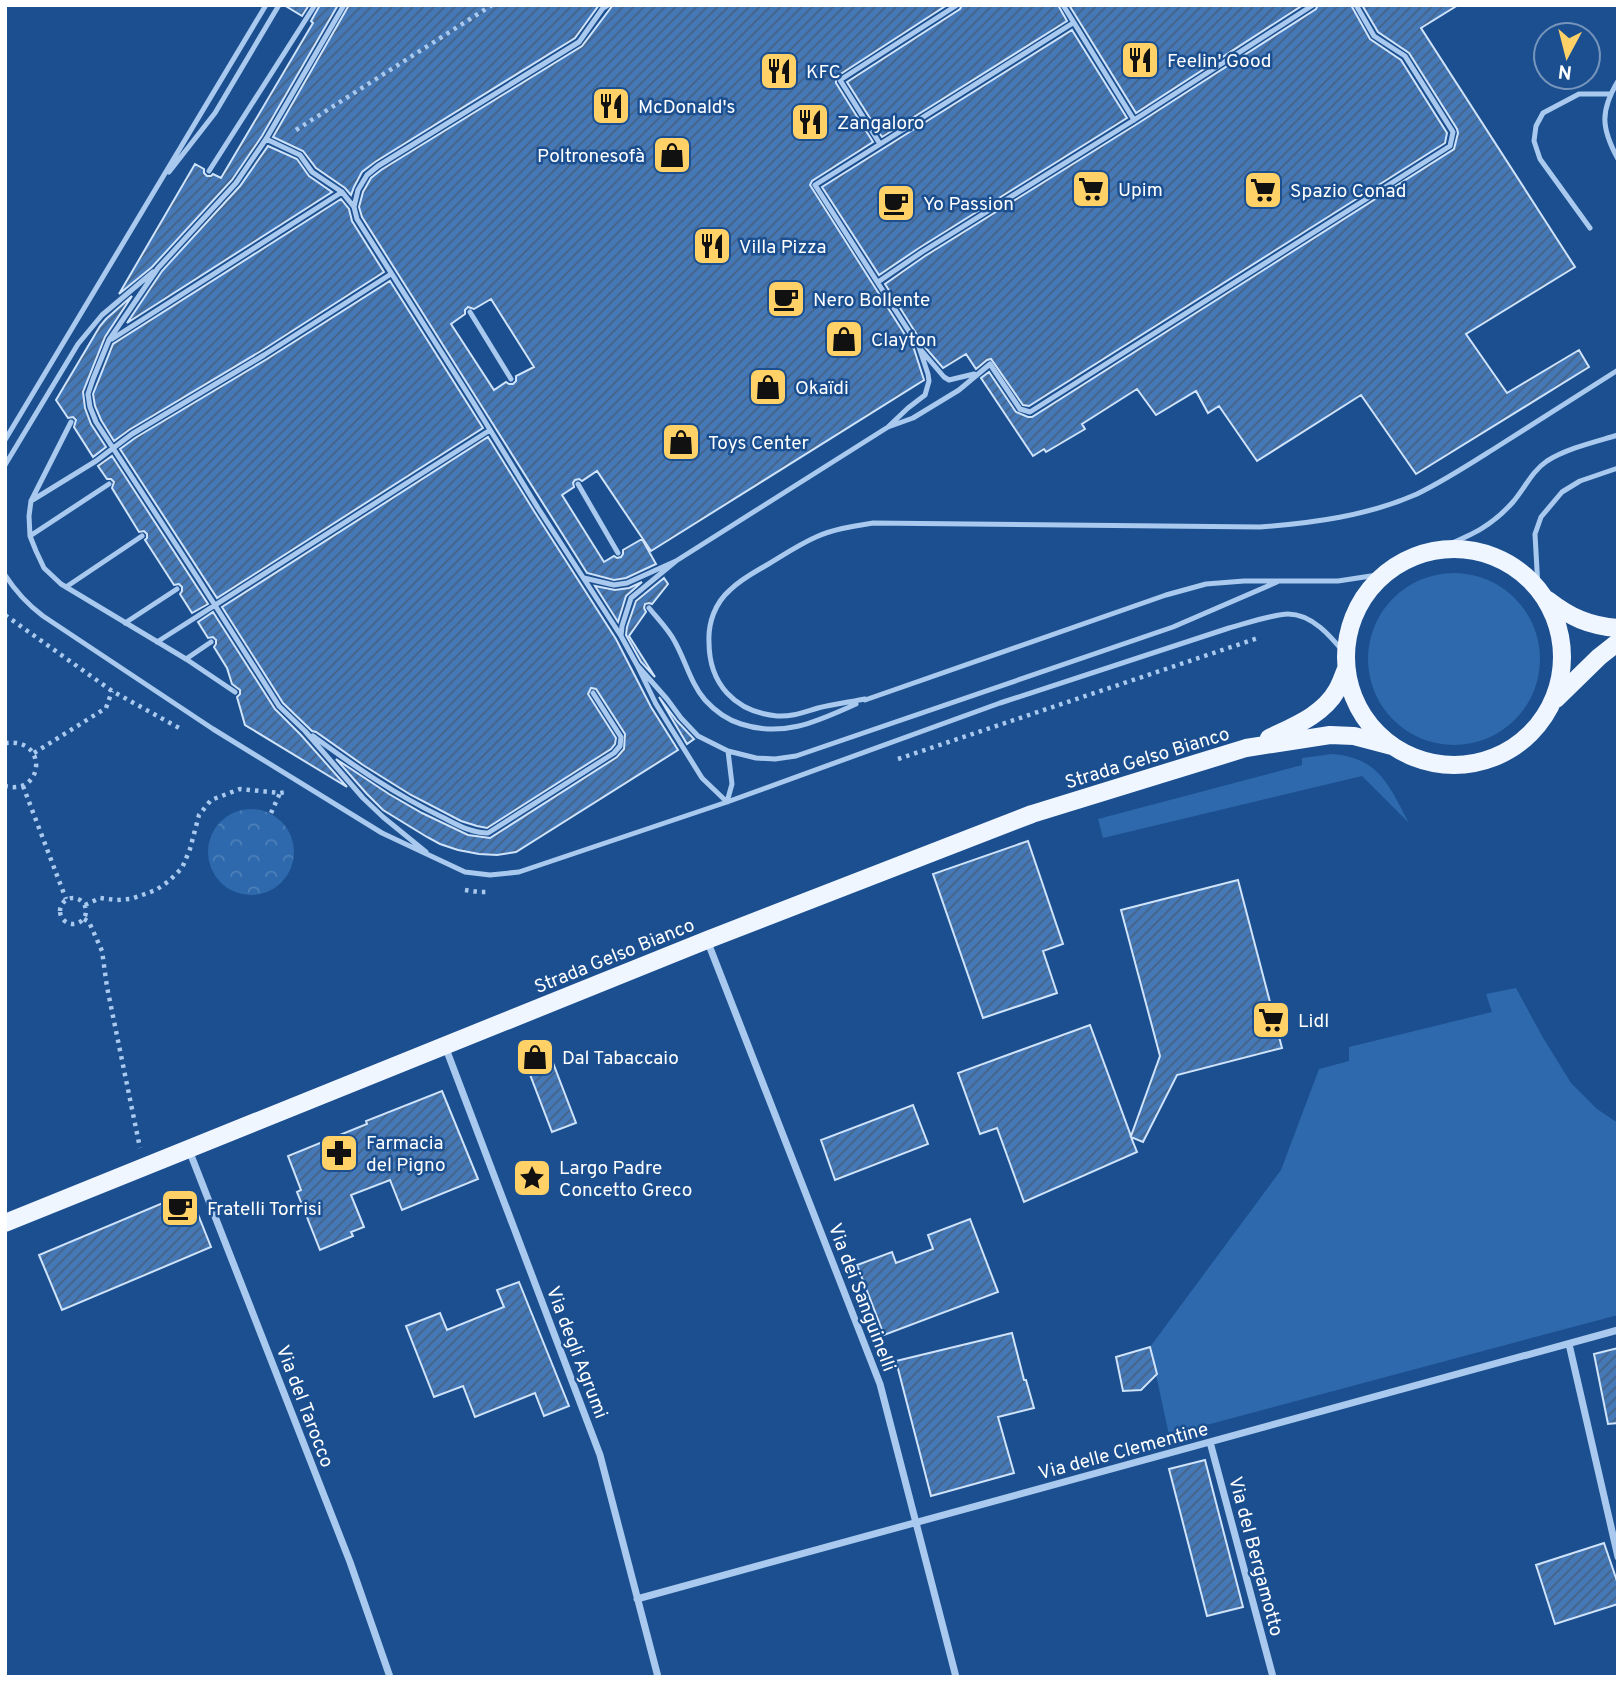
<svg xmlns="http://www.w3.org/2000/svg" width="1623" height="1682" font-family="Overpass,sans-serif">
<style>
.green{fill:#2e69ad}
.park{fill:url(#park-crowns)}
.building{fill:url(#building-hatch);stroke:#cfe3fa;stroke-width:2;fill-rule:evenodd}
.lines{fill:none;stroke-linecap:round;stroke-linejoin:round}
.path{stroke:#a9c9ee;stroke-width:4.5;stroke-dasharray:3.5 5;stroke-linecap:butt}
.lane{stroke:#a9c9ee;stroke-width:5}
.street{stroke:#a9c9ee;stroke-width:7}
.primary{stroke:#f0f6ff;stroke-width:18}
.labels{text-anchor:middle;stroke-width:5;stroke-linejoin:round;paint-order:stroke}
.poi-label{font-size:19px;fill:#fff;stroke:#1b4f8f;text-anchor:start}
.street-label{font-size:19px;fill:#fff;stroke:#1b4f8f}
</style>
<defs>
<pattern id="park-crowns" width="20" height="18" patternUnits="userSpaceOnUse" patternTransform="scale(1.75)"><rect width="20" height="18" fill="#2e69ad"/><path d="M2 6a3 3 0 1 1 6 0M12 15a3 3 0 1 1 6 0" fill="none" stroke="#4d80b9"/></pattern>
<pattern id="building-hatch" width="6" height="6" patternUnits="userSpaceOnUse" patternTransform="scale(1.75)"><rect width="6" height="6" fill="#4478b7"/><path d="M-1 1l2-2M0 6l6-6M5 7l2-2" fill="none" stroke="#486282"/></pattern>
</defs>
<rect width="100%" height="100%" fill="#1b4f8f"/>
<path class="green" d="M1368 659a86 86 0 1 1 172 0a86 86 0 1 1-172 0Z
M1332,754C1380,758 1389,786 1409,823L1362,776L1103,838L1098,819L1302,765V758Z
M1516,988L1542,1036L1571,1083L1597,1109L1618,1123V1315L1169,1435L1150,1347L1281,1170L1319,1069L1349,1061V1047L1492,1012L1486,994Z"/>
<path class="park" d="M208 852a43 43 0 1 1 86 0a43 43 0 1 1-86 0Z"/>
<path class="building" d="M284,5H309L302,16Z
M320,5H338L262,136L232,180L152,267L119,294L195,164L204,169V173L207,176H211L213,174L221,178L313,23L311,21Z
M349,5H599L575,38L375,162L362,172L354,187L351,195L345,188L316,168L303,151L273,137Z
M613,5H947L836,77V83L873,142L812,181L810,185L914,349L924,380L651,551L597,471L582,481L579,479L575,480L573,483L574,487L562,495L604,562L614,556L617,558L621,557L623,554V550L642,539L656,564L626,578L614,580L587,573L362,217L359,207L363,192L371,178L381,170L582,46ZM491,299L534,367L516,376V381L513,384H509L506,382L494,390L451,324L465,314V310L468,307L474,309Z
M962,5H1058L1067,21L882,137L847,82L960,9Z
M1069,5H1303L1136,113Z
M1318,5H1351L1370,39L1401,60L1447,133L1445,143L1029,406L1023,405L991,359L987,360L976,369L966,354L943,368L924,346L885,284L925,256L1137,124L1316,9Z
M1362,5H1458L1421,28L1575,267L1466,334L1507,393L1579,350L1589,367L1416,474L1361,395L1257,461L1219,406L1208,413L1196,391L1156,415L1137,389L1082,424L1085,429L1046,452L1044,449L1033,456L981,378L989,372L1016,412L1028,417H1032L1454,149L1458,133L1457,129L1409,53L1378,32Z
M1072,30L1127,118L919,248L879,275L822,187Z
M268,146L297,159L309,176L332,192L127,323L162,271L240,186Z
M341,199L349,209L352,221L384,272L261,351L129,430L114,441L101,420L95,406L93,394L113,344Z
M390,281L483,428L217,598L120,449L135,438L267,359Z
M132,296L105,337L83,392L85,408L91,424L106,447L93,457L74,427L76,420L73,417L68,418L56,400L100,326L106,319Z
M488,437L534,511L616,639L651,707L678,750L516,852L497,855L479,854L458,850L440,844L427,837L383,810L367,794L336,759L389,794L422,813L468,835L490,838L617,757L624,749L625,734L596,689L591,688L588,694L616,738L615,744L611,749L487,828L477,826L461,821L411,795L363,765L316,732L312,731L283,703L222,607Z
M112,456L208,604L192,613L180,594L182,591V587L179,584L174,585L145,540L147,538V534L144,531L139,532L112,488L114,482L111,479H107L98,466Z
M664,578L668,584L652,604L649,603L645,604L644,608L646,612L629,636L655,677L641,662L626,635L627,627L636,601Z
M642,582L626,596L618,622L595,586L615,590L629,588Z
M213,612L275,709L301,735L347,787L245,725L237,697L240,694V690L232,684L227,668L214,647L216,644V640L213,637L208,638L198,622Z
M659,697L677,721L694,739L687,744Z
M1028,841L1063,944L1043,951L1057,993L983,1018L933,874Z
M1238,880L1282,1048L1177,1075L1143,1142L1131,1137L1137,1152L1024,1202L997,1128L980,1134L958,1073L1090,1025L1131,1136L1160,1056L1121,910Z
M545,1042L576,1123L552,1132L521,1051Z
M442,1091L478,1179L402,1210L390,1180L351,1195L364,1227L351,1232L353,1236L320,1250L297,1192L301,1190L288,1156L367,1124L366,1121Z
M913,1105L928,1144L835,1180L821,1140Z
M189,1192L211,1247L62,1310L39,1255Z
M970,1219L998,1292L884,1335L857,1265L892,1252L896,1263L933,1249L928,1235Z
M519,1282L569,1406L544,1416L535,1393L475,1417L463,1386L434,1397L406,1326L440,1313L447,1330L504,1307L497,1290Z
M1012,1333L1024,1380H1026L1034,1408L998,1417L1014,1473L931,1496L896,1361Z
M1150,1347L1157,1374L1141,1390L1123,1391L1116,1357Z
M1618,1348V1423L1608,1424L1594,1354Z
M1205,1460L1243,1607L1207,1616L1169,1469Z
M1604,1543L1618,1584V1604L1555,1624L1536,1565Z"/>
<g class="lines">
<path class="path" d="M296,130L492,5
M5,615L112,691L181,729
M5,743C49,737 44,796 5,786
M34,753L106,708L112,691
M898,759L1258,638
M23,786L66,899
M271,813L280,793
M465,890L478,892H487
M60 911a13 13 0 1 1 26 0a13 13 0 1 1-26 0Z
M85,905L100,898L116,900L131,899L156,890L169,881L182,868L190,849L199,815L211,800L240,789L280,793L286,792
M84,919L89,922L102,951L107,987L140,1148"/>
<path class="lane" d="M344,5L266,139L236,183L158,268L109,340L93,379L88,394L90,407L96,422L197,577L279,706L305,731L363,798L383,817L426,852
M608,5L603,8L579,42L378,166L367,175L358,190L354,207L357,219L473,402L538,508L621,636L637,665
M1063,5L1134,120
M1618,81C1600,111 1601,128 1618,159
M266,139L300,155L312,172L342,192L354,207
M880,144L840,80L957,5
M209,171L315,5
M169,172L215,113L279,5
M1590,228L1540,159L1534,141L1536,126L1543,113L1579,94H1610
M878,282L922,252L1134,120L1313,5
M470,312L511,379
M112,339L342,192
M921,350L944,377L949,380L974,374
M71,422L31,501L29,516L30,536L36,551L44,568L61,584L186,659L235,692
M888,427L913,418L959,390L990,364L1020,409L1030,412L1450,146L1453,132L1405,56L1374,36L1356,5
M5,440L266,5
M5,465L78,344L102,315L153,272
M578,484L618,553
M31,501L96,461L132,434L264,355L391,274
M30,536L109,484
M1436,550C1468,536 1489,529 1513,502C1525,488 1532,471 1547,461C1568,448 1595,442 1618,435
M676,561L888,427L908,408L925,395L929,381L928,374L919,347L815,185L1073,23
M5,575C16,592 27,604 43,616L213,729L382,833L465,872L490,875L519,872L727,802L1000,703L1229,628C1244,624 1274,614 1288,614C1313,614 1332,638 1346,655
M584,578L614,585L627,583L676,561L631,598L622,626L621,636
M66,587L142,536
M1538,588L1535,534L1541,517L1562,492L1580,481L1618,468
M649,608C658,619 669,630 675,642C686,662 691,684 705,700C715,711 728,720 741,724C784,738 818,721 856,704
M125,623L177,589
M157,642L490,430
M186,659L211,642
M865,699C850,702 834,704 818,708C804,712 792,717 777,716C735,712 709,684 709,642C708,623 715,603 730,590C740,580 753,573 765,566C782,556 798,545 816,537C833,529 854,526 873,523L1260,527C1313,523 1367,516 1417,494C1446,480 1473,462 1500,445C1539,420 1578,395 1618,370
M865,700L1166,595L1206,584L1244,581H1338L1384,574
M313,736C354,766 396,795 442,817C458,825 471,833 488,833L614,753L620,746L621,737L593,693
M728,751L732,784L727,802L702,778L656,704L637,665L667,699L681,718L698,736L728,751L756,758L775,759L796,756L1173,627L1277,582"/>
<path class="street" d="M707,940L880,1384L956,1677
M445,1046L600,1455L658,1677
M189,1150L350,1562L390,1677
M1569,1344L1618,1557
M1210,1442L1273,1677
M637,1599L1618,1330"/>
<path class="primary" d="M1346 657a108 108 0 1 1 216 0a108 108 0 1 1-216 0Z
M1548,600C1570,617 1589,626 1618,628
M1556,699L1599,657L1618,642
M1269,738C1294,726 1323,715 1337,690C1341,683 1343,676 1346,669
M5,1223L707,940L1032,814L1246,748L1330,735L1354,736L1392,746"/>
</g>
<defs>
<symbol id="restaurant-square" viewBox="-11 -11 22 22"><rect x="-9" y="-9" width="18" height="18" rx="4" fill="#ffd166" stroke="#1b4f8f"/><path d="M-5-6h1v4h1v-4h1v4h1v-4h1v5L-1.5 .5V6h-2V.5L-5-1ZM5-6V6H3V1.5H1.5Q1.5-4 5-6Z" fill="#111"/></symbol>
<symbol id="shop-square" viewBox="-11 -11 22 22"><rect x="-9" y="-9" width="18" height="18" rx="4" fill="#ffd166" stroke="#1b4f8f"/><path d="M-5-2.5h2.3a2.7 3.5 0 0 1 5.4 0H5L5.5 6h-11ZM-1.5-2.5h3a1.5 2.3 0 0 0-3 0Z" fill="#111"/></symbol>
<symbol id="supermarket-square" viewBox="-11 -11 22 22"><rect x="-9" y="-9" width="18" height="18" rx="4" fill="#ffd166" stroke="#1b4f8f"/><path d="M-6-5.5h2.5l.6 2H6L4.5 2H-2.5L-4.4-4H-6ZM-1.5 3.2a1.3 1.3 0 1 0 .1 0ZM3 3.2a1.3 1.3 0 1 0 .1 0Z" fill="#111"/></symbol>
<symbol id="cafe-square" viewBox="-11 -11 22 22"><rect x="-9" y="-9" width="18" height="18" rx="4" fill="#ffd166" stroke="#1b4f8f"/><path d="M-5.5-4.5H6V0H3Q3 3.5 0 3.5H-2.5Q-5.5 3.5-5.5 0ZM3-3.2v2h1.7v-2ZM-6 4.5H4V6H-6Z" fill="#111"/></symbol>
<symbol id="pharmacy-square" viewBox="-11 -11 22 22"><rect x="-9" y="-9" width="18" height="18" rx="4" fill="#ffd166" stroke="#1b4f8f"/><path d="M-2-6h4v4h4v4h-4v4h-4v-4h-4v-4h4Z" fill="#111"/></symbol>
<symbol id="sight-square" viewBox="-11 -11 22 22"><rect x="-9" y="-9" width="18" height="18" rx="4" fill="#ffd166" stroke="#1b4f8f"/><path d="M0-6L1.8-2.2L6-1.7L2.9 1.2L3.7 5.4L0 3.3L-3.7 5.4L-2.9 1.2L-6-1.7L-1.8-2.2Z" fill="#111"/></symbol>
</defs>
<g fill-rule="evenodd">
<use href="#restaurant-square" x="1118" y="38" width="44" height="44"/>
<use href="#restaurant-square" x="757" y="49" width="44" height="44"/>
<use href="#restaurant-square" x="589" y="84" width="44" height="44"/>
<use href="#restaurant-square" x="788" y="100" width="44" height="44"/>
<use href="#shop-square" x="650" y="133" width="44" height="44"/>
<use href="#supermarket-square" x="1069" y="167" width="44" height="44"/>
<use href="#supermarket-square" x="1241" y="168" width="44" height="44"/>
<use href="#cafe-square" x="874" y="181" width="44" height="44"/>
<use href="#restaurant-square" x="690" y="224" width="44" height="44"/>
<use href="#cafe-square" x="764" y="277" width="44" height="44"/>
<use href="#shop-square" x="822" y="317" width="44" height="44"/>
<use href="#shop-square" x="746" y="365" width="44" height="44"/>
<use href="#shop-square" x="659" y="420" width="44" height="44"/>
<use href="#supermarket-square" x="1249" y="998" width="44" height="44"/>
<use href="#shop-square" x="513" y="1035" width="44" height="44"/>
<use href="#pharmacy-square" x="317" y="1131" width="44" height="44"/>
<use href="#sight-square" x="510" y="1156" width="44" height="44"/>
<use href="#cafe-square" x="158" y="1186" width="44" height="44"/>
</g>
<g class="labels">
<g class="poi-label">
<text x="1167" y="67">Feelin' Good</text>
<text x="806" y="78">KFC</text>
<text x="638" y="113">McDonald's</text>
<text x="837" y="129">Zangaloro</text>
<text x="645" y="162" text-anchor="end">Poltronesofà</text>
<text x="1118" y="196">Upim</text>
<text x="1290" y="197">Spazio Conad</text>
<text x="923" y="210">Yo Passion</text>
<text x="739" y="253">Villa Pizza</text>
<text x="813" y="306">Nero Bollente</text>
<text x="871" y="346">Clayton</text>
<text x="795" y="394">Okaïdi</text>
<text x="708" y="449">Toys Center</text>
<text x="1298" y="1027">Lidl</text>
<text x="562" y="1064">Dal Tabaccaio</text>
<text x="366" y="1149">Farmacia<tspan x="366" dy="22">del Pigno</tspan></text>
<text x="559" y="1174">Largo Padre<tspan x="559" dy="22">Concetto Greco</tspan></text>
<text x="207" y="1215">Fratelli Torrisi</text>
</g>
<g class="street-label">
<text transform="translate(1147 757) rotate(-17)" y="7">Strada Gelso Bianco</text>
<text transform="translate(614 955) rotate(-22)" y="7">Strada Gelso Bianco</text>
<text transform="translate(863 1297) rotate(69)" y="7">Via dei Sanguinelli</text>
<text transform="translate(578 1352) rotate(69)" y="7">Via degli Agrumi</text>
<text transform="translate(306 1406) rotate(69)" y="7">Via del Tarocco</text>
<text transform="translate(1123 1450) rotate(-15)" y="7">Via delle Clementine</text>
<text transform="translate(1257 1556) rotate(75)" y="7">Via del Bergamotto</text>
</g>
</g>
<rect width="1623" height="1682" fill="none" stroke="#ffffff" stroke-width="14"/>
<g transform="translate(1567 56) rotate(187)"><circle r="33" fill="#1b4f8f" stroke="#7695bc" stroke-width="2"/>
<path d="M0-5L12 26L0 18L-12 26Z" fill="#ffd166"/>
<text y="-10" font-size="19" font-weight="bold" text-anchor="middle" fill="#ffffff">N</text>
</g>
</svg>
